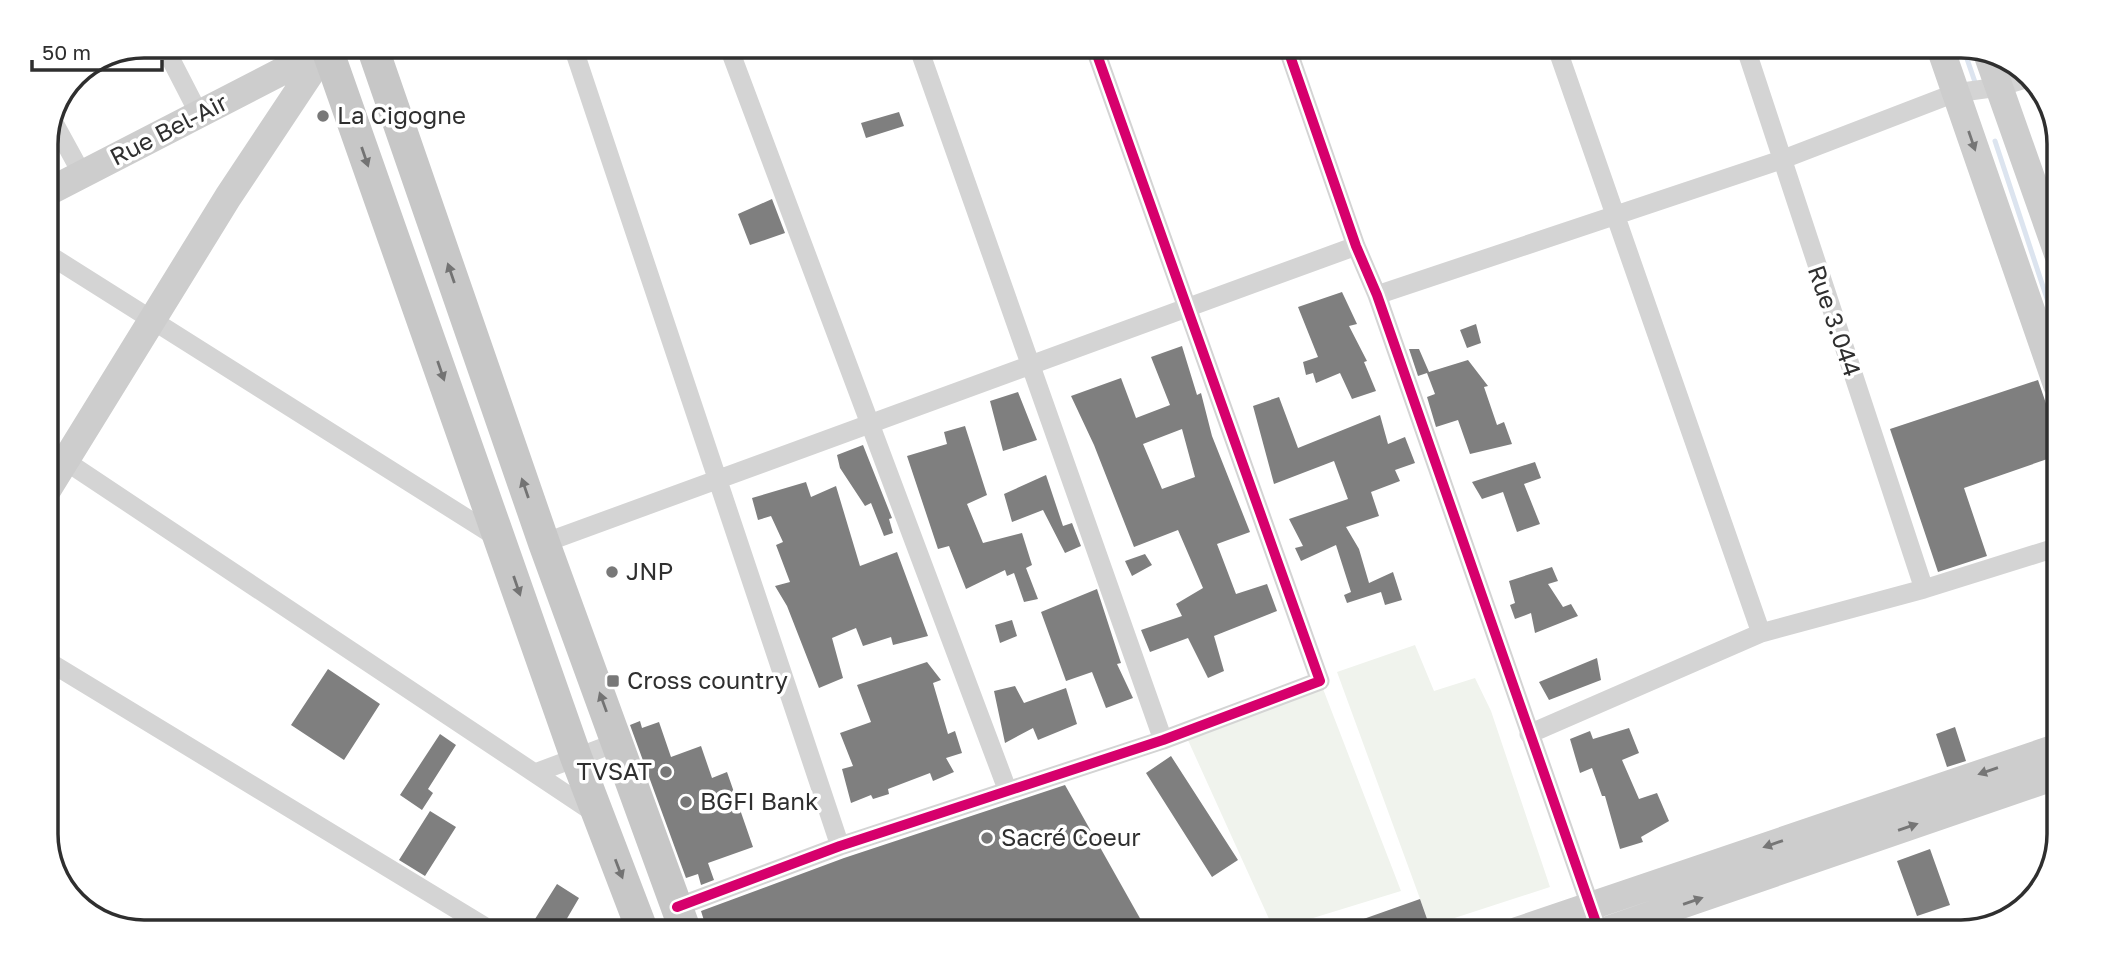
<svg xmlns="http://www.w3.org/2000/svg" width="2105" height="978" font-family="'Golos Text',sans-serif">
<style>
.green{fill:#f0f3ed}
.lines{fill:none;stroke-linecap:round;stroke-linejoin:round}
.stream{stroke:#dce4ef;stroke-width:5}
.building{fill:#7f7f7f;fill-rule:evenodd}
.street{stroke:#d4d4d4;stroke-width:19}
.secondary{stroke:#cdcdcd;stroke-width:28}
.primary{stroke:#c7c7c7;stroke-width:32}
.cycleway-casing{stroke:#fff;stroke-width:15}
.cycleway{stroke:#d6006c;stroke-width:10}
.oneway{fill:#767676}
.oneway2{fill:#737373}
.poi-dot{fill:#787878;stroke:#fff;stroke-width:2.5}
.labels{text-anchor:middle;stroke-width:7;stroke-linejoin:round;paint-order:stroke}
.poi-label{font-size:24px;fill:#2f2f2f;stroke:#fff;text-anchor:start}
.street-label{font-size:24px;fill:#2f2f2f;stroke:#fff}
.rim{fill:none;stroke:#2f2f2f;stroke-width:3.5}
</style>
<rect width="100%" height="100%" fill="#fff"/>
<path class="green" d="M1415,645L1434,691L1475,678L1491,711L1550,887L1430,926L1337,672Z
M1320,681L1401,891L1274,930L1187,738Z"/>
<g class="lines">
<path class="stream" d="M1965,53L1976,85
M1995,141L2057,329"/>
</g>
<path class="building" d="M899,112L904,126L866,138L861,123Z
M772,199L785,233L750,245L738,214Z
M1342,292L1357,324L1349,326L1367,361L1364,362L1376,391L1352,399L1340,373L1316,383L1313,373L1306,375L1303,362L1318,357L1298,307Z
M1476,324L1481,343L1467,348L1460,330Z
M1182,346L1197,395L1201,393L1212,436L1250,532L1217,544L1236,594L1267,584L1277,611L1214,636L1224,671L1208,678L1188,638L1150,652L1141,630L1182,616L1176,604L1203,588L1178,530L1134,547L1094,445L1071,396L1121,378L1136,418L1170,405L1151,357ZM1182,429L1195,477L1162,489L1143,444Z
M1409,349H1419L1429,372L1468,360L1488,386L1484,387L1497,425L1504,422L1512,444L1470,454L1458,420L1436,427L1427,397L1435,394L1427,373L1418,376Z
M2038,380L2056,433V456L1964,488L1987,556L1938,572L1890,429Z
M1018,392L1037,440L1003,451L990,401Z
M1279,397L1298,448L1380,415L1388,444L1405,437L1415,463L1395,470L1400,481L1371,492L1379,516L1346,527L1359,549L1369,583L1393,572L1402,600L1385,605L1381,592L1347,603L1344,595L1351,592L1336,545L1301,561L1295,548L1303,546L1289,519L1348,499L1334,461L1274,484L1253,406Z
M965,426L987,495L967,504L983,543L1022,533L1032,565L1026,568L1038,599L1024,602L1014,573L1007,576L1005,570L966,589L949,546L938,549L907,456L947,444L944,432Z
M863,445L892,518L889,519L893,533L884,536L871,503L865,506L840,468L837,455Z
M1535,462L1541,478L1524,484L1540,524L1517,532L1503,492L1482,499L1472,482Z
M1046,475L1063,526L1072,523L1081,546L1065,553L1043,510L1012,522L1004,494Z
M806,482L811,497L836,486L860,566L897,552L928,636L893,645L891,637L863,646L856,628L832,638L843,678L819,688L787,606L775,586L790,582L776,545L783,542L771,516L758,520L752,498Z
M1145,554L1152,565L1132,576L1125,561Z
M1552,567L1558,581L1548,584L1563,607L1571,604L1578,616L1535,633L1531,613L1515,619L1510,605L1515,603L1509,581Z
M1097,589L1121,663L1117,664L1133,698L1106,708L1092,672L1066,681L1041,612Z
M1012,620L1017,636L1000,643L995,625Z
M1597,658L1601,680L1549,700L1539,682Z
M927,662L941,680L933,683L948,734L955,731L962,753L946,758L954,772L933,781L930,773L888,789L889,794L873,799L871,795L851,803L842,769L853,766L840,733L871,722L857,685Z
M328,669L380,704L344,760L291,725Z
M1015,686L1024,703L1066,688L1077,724L1038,740L1033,728L1005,743L994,691Z
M640,721L642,728L659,722L671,757L701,746L712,778L727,772L753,847L708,863L714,880L701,885L698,874L686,878L630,725Z
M1955,727L1966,761L1947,767L1936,734Z
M1629,728L1639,753L1622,760L1639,799L1657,793L1669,821L1641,837L1643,842L1620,849L1605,796H1602L1592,768L1580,773L1570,739L1590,731L1593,739Z
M440,734L456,745L428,789L433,793L422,810L400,795Z
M1171,756L1238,860L1212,877L1146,773Z
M1065,785L1146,929L706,927L701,911L844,858Z
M430,811L456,827L425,876L399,860Z
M1930,849L1950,905L1917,916L1897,861Z
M557,884L579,898L562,927H530Z
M1420,899L1431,930H1338V928Z"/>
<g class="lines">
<path class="street" d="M164,46L200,116
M573,47L840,846
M729,48L1007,789
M919,49L1163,740
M1288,50L1356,246L1377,295L1599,931
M1558,51L1761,633
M1747,52L1924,589
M53,121L82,174
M46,253L498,538
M1377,295L1781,160L1955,93L1999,87L2029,78
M46,448L596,814
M544,543L1356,246
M46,660L484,926
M1529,734L1761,633L1924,589L2055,548
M535,773L618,742
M677,907L840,846L1163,740L1320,681L1095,49
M97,918L108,925"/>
<path class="secondary" d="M1942,53L2057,385
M1987,53L2058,254
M46,193L327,48
M46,492L228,197L327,48
M1517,931L2053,749
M1605,931L2053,777"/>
<path class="primary" d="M326,46L576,757L641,927
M372,46L544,543L684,927"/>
<defs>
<path id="cycleway" d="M1288,50L1356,246L1377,295L1599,931
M677,907L840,846L1163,740L1320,681L1095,49"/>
</defs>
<use href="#cycleway" class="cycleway-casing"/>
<use href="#cycleway" class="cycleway"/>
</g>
<defs><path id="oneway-solid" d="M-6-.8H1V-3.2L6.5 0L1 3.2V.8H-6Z" transform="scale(1.75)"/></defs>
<g class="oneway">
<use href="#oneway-solid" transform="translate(1972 141) rotate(71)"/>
<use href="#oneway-solid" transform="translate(1988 771) rotate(161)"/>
<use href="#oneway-solid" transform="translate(1908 827) rotate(-19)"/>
<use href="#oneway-solid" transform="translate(1773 844) rotate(161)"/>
<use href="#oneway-solid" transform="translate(1693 901) rotate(-19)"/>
</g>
<g class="oneway2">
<use href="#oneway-solid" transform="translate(365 157) rotate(71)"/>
<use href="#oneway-solid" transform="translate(451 273) rotate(-109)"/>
<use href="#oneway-solid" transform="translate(441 371) rotate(71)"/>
<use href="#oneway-solid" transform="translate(525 488) rotate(-109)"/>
<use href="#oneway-solid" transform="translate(517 586) rotate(71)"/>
<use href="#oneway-solid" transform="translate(603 702) rotate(-110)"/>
<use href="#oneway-solid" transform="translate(619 869) rotate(69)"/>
</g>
<g class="poi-dot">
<circle cx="323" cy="116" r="7"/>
<circle cx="612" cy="572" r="7"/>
<rect x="606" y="674" width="14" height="14" rx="3.5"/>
<circle cx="666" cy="772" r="7"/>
<circle cx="686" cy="802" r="7"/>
<circle cx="987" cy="838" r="7"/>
</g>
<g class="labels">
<g class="poi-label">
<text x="337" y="124">La Cigogne</text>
<text x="626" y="580">JNP</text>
<text x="627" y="689">Cross country</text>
<text x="652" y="780" text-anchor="end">TVSAT</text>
<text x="700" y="810">BGFI Bank</text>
<text x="1001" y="846">Sacré Coeur</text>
</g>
<g class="street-label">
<text transform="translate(169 130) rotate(-27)" y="8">Rue Bel-Air</text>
<text transform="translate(1834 321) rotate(71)" y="8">Rue 3.044</text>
</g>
</g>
<path d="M0 0H2105V978H0ZM144 58H1961A86 86 0 0 1 2047 144V834A86 86 0 0 1 1961 920H144A86 86 0 0 1 58 834V144A86 86 0 0 1 144 58Z" fill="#fff" fill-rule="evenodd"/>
<path class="rim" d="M144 58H1961A86 86 0 0 1 2047 144V834A86 86 0 0 1 1961 920H144A86 86 0 0 1 58 834V144A86 86 0 0 1 144 58Z"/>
<path d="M32 60v10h130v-10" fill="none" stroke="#2f2f2f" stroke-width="3.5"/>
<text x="42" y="60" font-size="21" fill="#2f2f2f" stroke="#ffffff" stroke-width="5" paint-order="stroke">50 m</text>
</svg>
